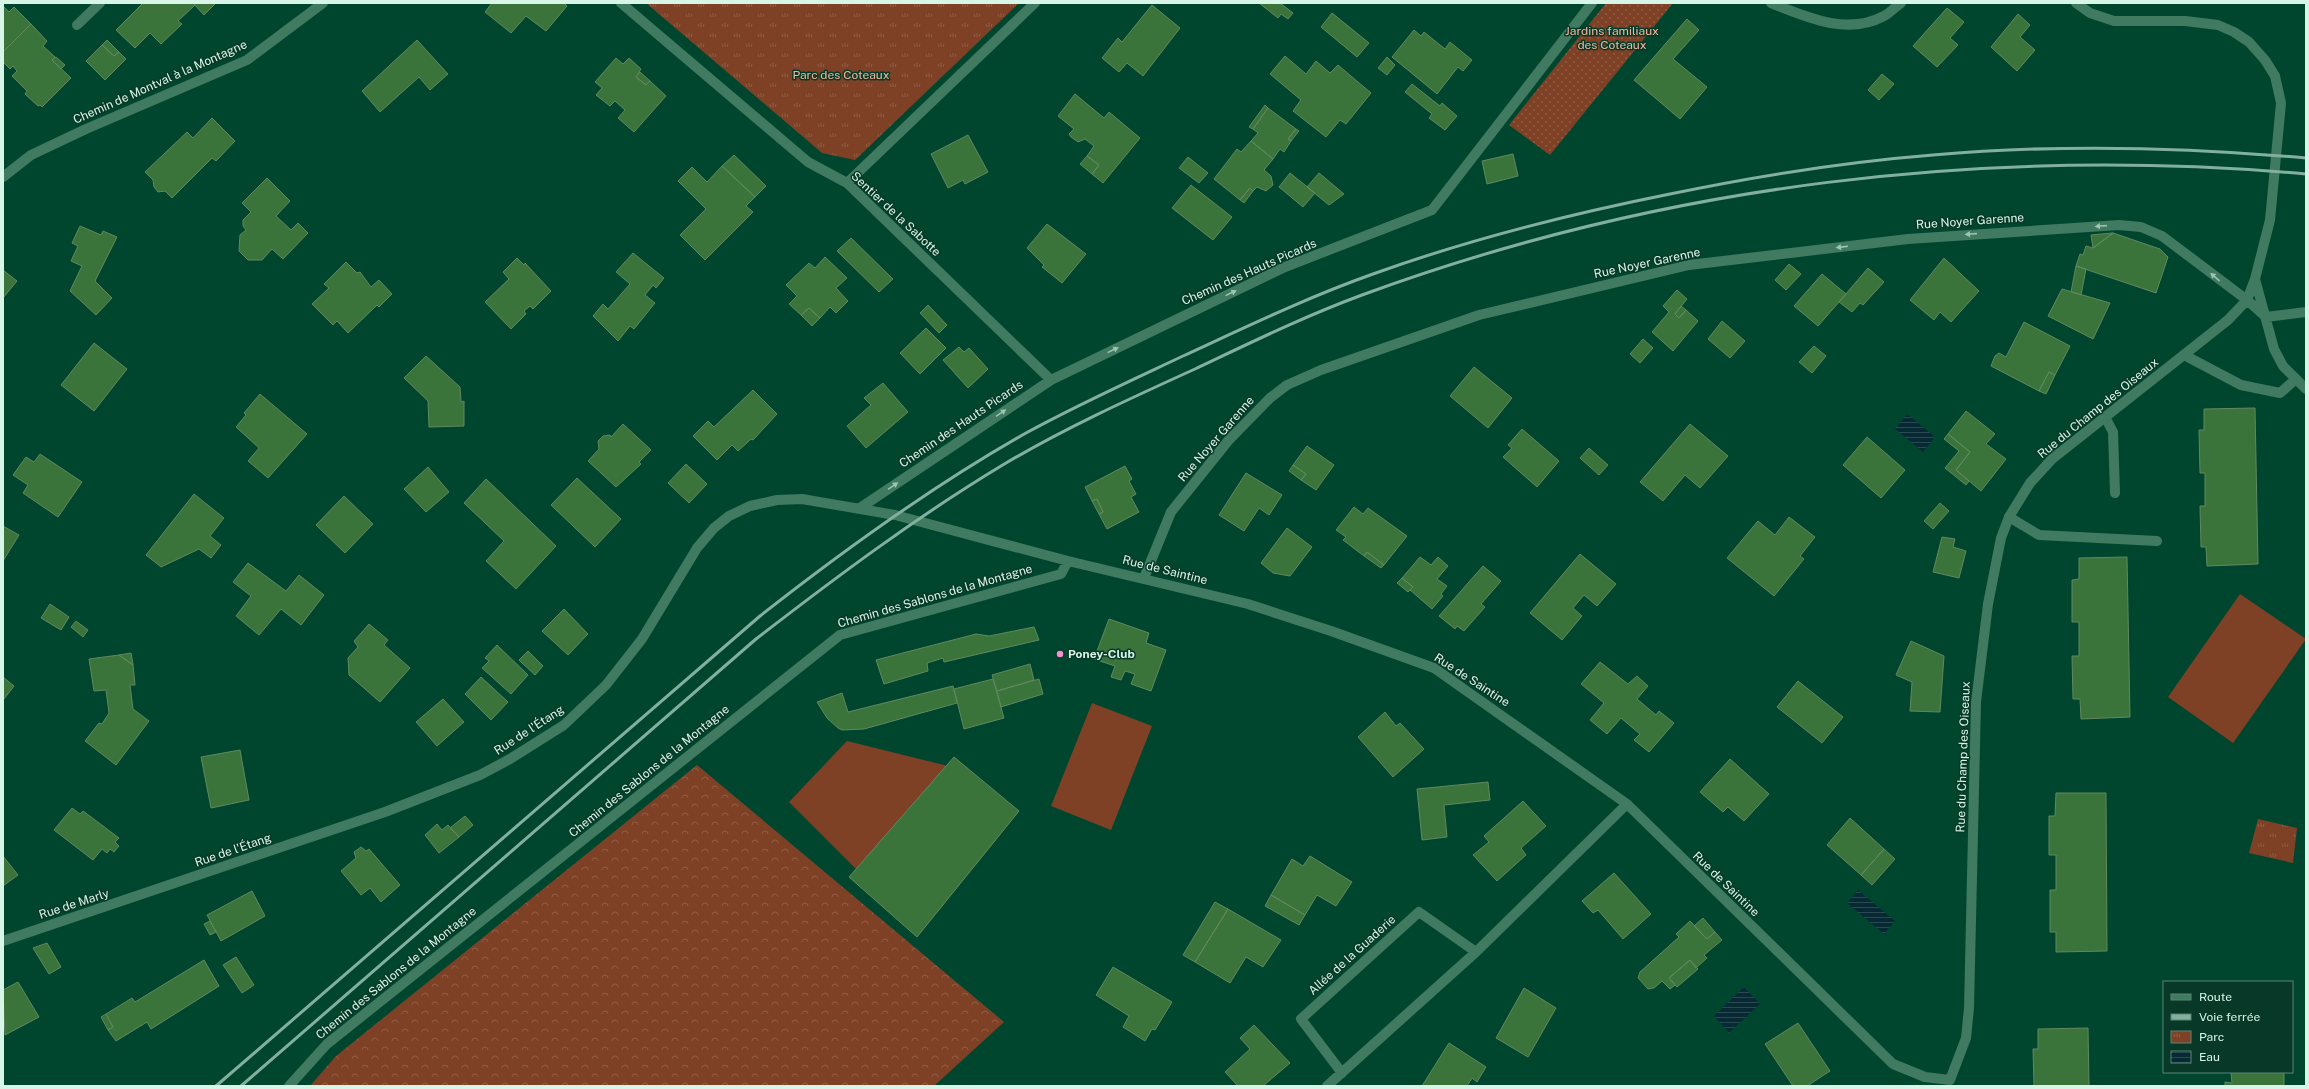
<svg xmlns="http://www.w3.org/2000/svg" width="2309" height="1089" font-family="'Public Sans',sans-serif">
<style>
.grass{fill:url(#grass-dots)}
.forest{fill:url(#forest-crowns)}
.park{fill:url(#park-tufts)}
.pitch{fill:#7e4126}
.water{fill:url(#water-rules)}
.building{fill:#3a743b;stroke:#618860}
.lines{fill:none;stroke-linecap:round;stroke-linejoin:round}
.service{stroke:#3f7a61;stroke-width:10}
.minor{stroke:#3f7a61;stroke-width:10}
.rail{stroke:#83b09e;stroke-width:3}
.oneway{fill:#9bc4b1}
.poi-dot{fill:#f790ce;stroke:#083928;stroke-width:1.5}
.labels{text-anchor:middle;stroke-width:3;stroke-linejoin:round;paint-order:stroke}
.park-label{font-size:12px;fill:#f6b79c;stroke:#083928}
.street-label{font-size:12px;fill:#d8f6e7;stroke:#083928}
.poi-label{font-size:12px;font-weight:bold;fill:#d8f6e7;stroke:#083928;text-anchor:start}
</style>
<defs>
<pattern id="grass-dots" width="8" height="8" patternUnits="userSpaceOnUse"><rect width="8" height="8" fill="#7e4126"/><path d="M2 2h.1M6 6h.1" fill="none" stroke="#905d46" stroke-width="1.8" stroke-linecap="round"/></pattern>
<pattern id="forest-crowns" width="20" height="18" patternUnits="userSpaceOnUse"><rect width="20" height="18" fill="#7e4126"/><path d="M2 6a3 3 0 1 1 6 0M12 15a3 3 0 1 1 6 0" fill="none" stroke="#905d46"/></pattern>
<pattern id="park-tufts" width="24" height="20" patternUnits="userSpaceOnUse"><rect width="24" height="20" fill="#7e4126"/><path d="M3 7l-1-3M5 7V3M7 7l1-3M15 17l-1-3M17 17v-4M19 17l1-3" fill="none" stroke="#905d46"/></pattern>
<pattern id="water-rules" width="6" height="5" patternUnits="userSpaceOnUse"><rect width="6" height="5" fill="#072934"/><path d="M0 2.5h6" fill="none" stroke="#2a4951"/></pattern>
</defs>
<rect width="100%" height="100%" fill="#00462f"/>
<path class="grass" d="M1606,3H1673L1550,155L1509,125Z"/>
<path class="forest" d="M697,765L1004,1022L934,1086H310L336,1056Z"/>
<path class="park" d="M646,3H1019L855,160L822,153Z
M2258,819L2297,828L2293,863L2249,853Z"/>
<path class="pitch" d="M2240,594L2306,639L2233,743L2168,697Z
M1092,703L1152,726L1111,830L1051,806Z
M847,741L948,766L1019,811L920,933L789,802Z"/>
<path class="water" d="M1907,414L1935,437L1923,452L1895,429Z
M1858,890L1895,921L1884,934L1847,903Z
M1744,987L1760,1004L1729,1033L1714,1016Z"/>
<path class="building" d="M143,3H193L195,5L178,21L182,24L161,44L150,33L135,48L116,30Z
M193,3H216L204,15Z
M492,3H564L567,6L546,31L526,16L511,33L485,12Z
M1259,3H1280L1293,13L1288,19L1281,14L1278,18Z
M1152,5L1180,28L1143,76L1127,63L1119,72L1102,58L1118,38L1122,42Z
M3,6L9,12L14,7L31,24L3,52Z
M1947,8L1964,22L1950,38L1958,45L1937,67L1913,46Z
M1332,13L1369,43L1357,57L1321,27Z
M2018,14L2030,25L2020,37L2035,50L2017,71L1991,47Z
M1687,19L1699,30L1673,59L1707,87L1680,119L1634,80Z
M31,24L47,41L43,46L55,57L52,60L71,78L42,107L40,105L38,106L25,94L27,91L12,76L17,71L13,66L10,69L3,62V52Z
M1414,30L1421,36L1424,32L1445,49L1450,42L1472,60L1463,71L1458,67L1437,94L1392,57Z
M107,40L119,52L114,56L102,45Z
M417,40L448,74L430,90L419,77L380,112L362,91Z
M102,45L114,56L119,52L126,59L105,80L86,61Z
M1285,56L1306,74L1316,61L1330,73L1338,65L1371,93L1346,124L1340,120L1326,137L1293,111L1301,100L1270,74Z
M56,57L65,65L61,69L52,60Z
M1387,57L1395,65L1387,75L1378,68Z
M616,58L623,64L629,58L641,69L636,77L646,85L650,81L666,96L634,132L618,118L625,110L615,101L610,106L596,95L602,88L595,82Z
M640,72L650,81L646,85L636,77Z
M1882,74L1894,84L1879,100L1868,90Z
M1412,84L1440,106L1442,103L1457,116L1445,130L1429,118L1432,114L1405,92Z
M1075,94L1104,118L1109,112L1140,138L1103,183L1092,174L1099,165L1087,156L1094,146L1085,139L1078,142L1071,137L1069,134L1074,129L1058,116Z
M1265,105L1268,108L1253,129L1249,127Z
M1268,108L1296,129L1288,139L1291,141L1284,152L1280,149L1273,159L1251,141L1258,133L1253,129Z
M212,118L235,141L216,161L212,158L172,198L165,191L158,192L154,187L153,180L145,172L187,132L193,138Z
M1296,129L1299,131L1291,141L1288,139Z
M968,135L988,172L965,184L963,180L948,188L931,154Z
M1251,141L1273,159L1264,170L1271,176L1273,185L1266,191L1257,187L1253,191L1250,188L1240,200L1214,179L1237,149L1241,152Z
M1513,154L1518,176L1487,184L1482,161Z
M734,155L766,186L755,197L722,166Z
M1087,156L1099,165L1092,174L1080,164Z
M1188,157L1208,173L1199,183L1179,168Z
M722,166L755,197L746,206L753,212L705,260L680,235L706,209L678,181L692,167L707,182Z
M1290,173L1315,193L1303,207L1279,187Z
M1319,173L1344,194L1329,205L1307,187Z
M267,178L290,201L276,216L291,230L298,223L308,233L283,259L272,249L262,260H248L239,251L240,235L246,230L243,226V220L251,212L242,203Z
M1191,185L1232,217L1213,240L1172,208Z
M1250,188L1253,191L1244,203L1240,200Z
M1047,224L1086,254L1062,283L1042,267L1044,265L1027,248Z
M80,226L101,235L103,231L117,237L95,281L112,298L96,315L70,291L82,266L71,261L78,246L72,243Z
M2112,233H2113L2093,248L2091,235Z
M2113,233L2160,249L2168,257L2156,293L2076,266L2080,254L2083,255L2086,246L2093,248Z
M851,238L893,279L879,292L837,251Z
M633,253L664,278L656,288L653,285L645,295L655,303L634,329L630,326L618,341L593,316L603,304L608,309L630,284L616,272Z
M825,257L847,278L836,288L848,301L836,313L830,307L820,318L809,308L801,315L789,304L797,296L786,285L809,263L815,268Z
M517,258L524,265L525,263L551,291L533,309L530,306L524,311L526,314L511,329L485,302L509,279L503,272Z
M1944,258L1979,291L1951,322L1940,312L1934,320L1910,300Z
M346,262L357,273L360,272L371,287L379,280L392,294L379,307L377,305L348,333L337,321L333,325L312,304L329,288L324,284Z
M1789,264L1801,274L1786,290L1775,280Z
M2076,266L2086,269L2081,295L2071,292Z
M1868,268L1884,282L1863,305L1860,303L1852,312L1839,302Z
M3,270L17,281L3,298Z
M1822,274L1846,294L1818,326L1794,306Z
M2062,289L2110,303L2093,339L2048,316Z
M1677,290L1687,299L1675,314L1679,318L1686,310L1698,321L1673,351L1652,332L1669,312L1663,306Z
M928,305L947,325L939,333L920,313Z
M1681,306L1686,310L1679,318L1675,314Z
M809,308L820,318L812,326L801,315Z
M1722,321L1745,341L1730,358L1708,339Z
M2024,322L2070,346L2055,375L2049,372L2039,391L1991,366L1995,356L1999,353L2006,357Z
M926,328L946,348L920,374L900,353Z
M1643,339L1653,348L1640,363L1630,354Z
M94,343L127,369L94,411L61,385Z
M1814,346L1826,356L1812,373L1799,362Z
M959,347L964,352L969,348L988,369L968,388L943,360Z
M426,356L460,387L461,402L464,401V426L429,427L428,401L404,378Z
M1474,367L1512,398L1488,428L1450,396Z
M2049,372L2055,375L2046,394L2039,391Z
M883,383L908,412L866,448L847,426L871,405L864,398Z
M753,390L777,414L753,440L751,439L738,451L732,445L717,460L693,436L708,421L714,427Z
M260,394L307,434L268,478L248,461L259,448L236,427L246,415L244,413Z
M2255,408L2258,564L2207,566L2206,547H2201L2200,506H2205V473H2200L2199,430H2204V409Z
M1966,411L1995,434L1986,444L2006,459L1981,491L1956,470L1970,452L1948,434Z
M623,424L651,450L639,462L641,464L616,487L588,461L599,449L598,441L603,436L610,435L611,437Z
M1690,424L1728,456L1700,488L1685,475L1663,501L1640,482Z
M1522,429L1559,461L1537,487L1503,457L1512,448L1508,445Z
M1948,434L1970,452L1956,470L1969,481L1966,485L1945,468L1959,451L1944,439Z
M1867,437L1905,470L1881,498L1843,465Z
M1307,446L1334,465L1316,490L1301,480L1306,474L1293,465Z
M1589,448L1608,465L1599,475L1580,458Z
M40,454L82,482L58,517L23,493L28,485L13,475L26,457L34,462Z
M686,464L707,484L689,503L668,483Z
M1293,465L1306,474L1301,480L1289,471Z
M1125,466L1132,479L1129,481L1136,494L1131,497L1139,512L1107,529L1099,514L1103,512L1097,499L1092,501L1085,487Z
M428,467L449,492L426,512L404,489Z
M1246,473L1282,495L1269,515L1259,508L1244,531L1219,515Z
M577,478L621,519L595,547L551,505Z
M486,479L556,546L516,589L486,561L504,541L464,503Z
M194,494L224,518L210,536L221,545L211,558L199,549L161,567L146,555Z
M344,496L373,524L345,553L316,525Z
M1097,499L1103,512L1099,514L1092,501Z
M1940,503L1949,511L1933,529L1924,521Z
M1354,507L1363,514L1368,508L1407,536L1384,565L1367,552L1364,556L1343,540L1346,537L1336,530Z
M1789,517L1815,537L1800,556L1804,559L1774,596L1727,558L1758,521L1775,535Z
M3,526L19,535L3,561Z
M1287,528L1312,547L1290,576L1273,573L1261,563Z
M1942,537L1955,539L1953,547L1966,551L1959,578L1933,572Z
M1367,552L1384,565L1381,568L1364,556Z
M1580,554L1616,584L1597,606L1584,595L1573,608L1582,616L1562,640L1530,613Z
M1420,557L1431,565L1438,557L1448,566L1437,579L1447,586L1441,594L1443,596L1432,609L1410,590L1413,587L1402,578Z
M2127,557L2130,717L2081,719L2080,699H2073L2072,656H2079V622H2072V580L2079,579V558Z
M248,563L286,591L299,575L324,595L301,625L281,609L259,635L236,616L251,596L233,582Z
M1483,566L1501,581L1481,604L1485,607L1464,631L1457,626L1455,629L1439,616Z
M1402,578L1413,587L1408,592L1397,583Z
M50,604L69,617L61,630L41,618Z
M564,609L588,634L568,655L542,631Z
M1109,619L1149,633L1146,643L1166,650L1151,691L1131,684L1135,674L1125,671L1121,680L1111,677L1115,666L1094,659Z
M76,621L88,630L83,637L71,627Z
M369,624L388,640L384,645L410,668L380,702L349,675L348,658L358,647L354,641Z
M1034,627L1039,640L944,662L943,658L927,663L928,671L884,684L876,660L976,634L989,636Z
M1911,641L1944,656L1940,712L1910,711L1912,682L1896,675Z
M497,645L528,675L511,694L482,668L489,661L485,658Z
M528,651L543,666L535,675L519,660Z
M131,653L133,664V665L119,655Z
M119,655L133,665L135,685H130L133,709L149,721L116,765L85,741L99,723L102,724L109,713L106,690L94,691L89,659Z
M1600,662L1628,684L1637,676L1648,686L1637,699L1656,715L1659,711L1674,723L1649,752L1634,740L1640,734L1621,718L1607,734L1590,720L1604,703L1581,684Z
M1030,664L1034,680L997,691L992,675Z
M3,677L14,686L4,699L3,698Z
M481,677L508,702L491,720L465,694Z
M993,679L1004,718L964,729L954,689Z
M1039,679L1043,694L1001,707L997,691Z
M1798,681L1843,717L1822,743L1777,707Z
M953,686L957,703L864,729L842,730L838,728L827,718L817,702L842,693L848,712Z
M443,699L464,722L437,746L416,722Z
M1385,712L1396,726L1400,723L1424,749L1393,777L1358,737Z
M240,750L249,800L211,808L201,757Z
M954,757L1019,811L917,937L849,877Z
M1730,759L1769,794L1744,821L1728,807L1723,812L1700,792Z
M1488,782L1490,800L1444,805L1447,837L1422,840L1417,789Z
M2056,793H2106L2107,951L2056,952V932H2050V890H2056V855H2049V816H2055Z
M1523,801L1546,826L1521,848L1526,855L1497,881L1473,855L1489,842L1484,836Z
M72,808L80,814L83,811L119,838L115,842L119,846L114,852L110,849L107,853L102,849L93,860L54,830Z
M465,816L473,825L459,837L450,828Z
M1850,818L1884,849L1861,875L1827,845Z
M437,824L442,830L448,825L459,837L439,853L425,835Z
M361,847L366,851L369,849L400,885L381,902L370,888L361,895L341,871L356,858L354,852Z
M1884,849L1895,859L1872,885L1861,875Z
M3,856L18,875L3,886Z
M1310,856L1352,882L1336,906L1317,895L1305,915L1271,895L1292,859L1303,866Z
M1614,873L1651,914L1623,939L1598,910L1593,913L1582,901Z
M252,891L265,916L221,941L207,915Z
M1271,895L1305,915L1299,925L1265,906Z
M1215,902L1228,909L1195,962L1183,955Z
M1228,909L1281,940L1263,967L1246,957L1230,983L1195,962Z
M1703,918L1715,932L1707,939L1694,926Z
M210,921L216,932L210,935L204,924Z
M1690,921L1707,939L1715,932L1722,940L1704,955L1707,958L1696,968L1690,960L1669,978L1675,985L1670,989L1662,981L1654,988L1648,989L1638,978L1640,972L1679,937L1676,934Z
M47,943L61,967L49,974L33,948Z
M236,957L254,985L242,993L223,965Z
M204,960L219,986L151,1029L147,1022L116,1041L108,1030L113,1027L106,1014L132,998L135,1002Z
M1690,960L1698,969L1677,987L1669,978Z
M1113,967L1172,1002L1155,1030L1152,1029L1145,1041L1123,1027L1129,1016L1096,995Z
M18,982L39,1017L5,1035L3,990Z
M1524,988L1556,1008L1528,1057L1496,1038Z
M106,1014L113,1027L108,1030L101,1017Z
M1798,1023L1830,1071L1807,1086H1793L1765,1044Z
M1254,1025L1290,1063L1263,1086H1238L1225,1072L1250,1049L1240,1038Z
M2088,1028L2089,1086H2034L2033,1049H2038V1029Z
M1449,1043L1486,1067L1477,1082L1472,1078L1467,1086H1422Z
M2231,1072H2284V1086H2225V1082L2232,1083Z"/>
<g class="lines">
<path class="service" d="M2184,355L2241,385L2280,393L2296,379
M2105,417L2113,432L2115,493
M2009,517L2039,535L2157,541"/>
<path class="minor" d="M621,3L808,162L847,183L1051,380
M1771,3C1806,17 1847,36 1884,16C1890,13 1895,7 1901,3
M77,25L100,3
M3,177L31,155L86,129L247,60L323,3
M847,183L1035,3
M2255,279L2274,349L2283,366L2306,389
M860,508L1051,380L1285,267L1432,210L1592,3
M1144,578L1171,512L1228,441L1270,398L1287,385L1321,370L1479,315L1689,265L1908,239L2119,225L2141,227L2162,236L2247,300L2266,317L2306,312
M3,941L385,812L480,775L510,759L564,725L606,685L642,639L697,548L714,528L729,516L750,506L777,500L802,499L895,515L1068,561L1248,604L1331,631L1434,668L1627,804L1893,1064L1925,1077L1950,1080
M1342,1073L1301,1019L1419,912L1476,952
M1950,1080L1966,1038L1969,1008L1976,702L1988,604L2001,538L2009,517L2030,483L2052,459L2228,320L2247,300L2255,279L2270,220L2281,103L2275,76L2265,60L2249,42L2234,32L2218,25L2185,21H2114L2090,13L2076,3
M289,1086L327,1044L840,635L1061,574L1068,561
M1327,1086L1476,952L1627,804"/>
<path class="rail" d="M216,1086L760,616C844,550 932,486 1026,433C1077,405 1130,381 1183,356C1246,327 1308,297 1373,274C1470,239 1570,214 1670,194C1757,176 1844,162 1933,155C2057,144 2182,147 2306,158
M241,1086L756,639C835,578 915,518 1001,466C1063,429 1129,399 1195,369C1250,343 1305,316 1362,295C1664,184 1987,146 2306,174"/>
</g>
<defs><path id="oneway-solid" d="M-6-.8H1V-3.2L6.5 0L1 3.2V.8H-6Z"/></defs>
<g class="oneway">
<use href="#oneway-solid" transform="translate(2101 226) rotate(176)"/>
<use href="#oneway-solid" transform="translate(1971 234) rotate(176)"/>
<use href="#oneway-solid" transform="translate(1842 247) rotate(173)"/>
<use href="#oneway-solid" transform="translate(2215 277) rotate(-139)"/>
<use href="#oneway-solid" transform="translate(1231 293) rotate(-26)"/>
<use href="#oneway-solid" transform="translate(1113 350) rotate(-26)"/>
<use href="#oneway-solid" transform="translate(1001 413) rotate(-34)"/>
<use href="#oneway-solid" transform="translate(893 486) rotate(-34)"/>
</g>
<circle class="poi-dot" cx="1060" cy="654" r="4"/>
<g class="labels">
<g class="park-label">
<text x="1612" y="35">Jardins familiaux<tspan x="1612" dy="14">des Coteaux</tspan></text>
<text x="841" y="79">Parc des Coteaux</text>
</g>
<g class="street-label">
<text transform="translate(160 82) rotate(-24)" y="4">Chemin de Montval à la Montagne</text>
<text transform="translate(896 214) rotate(43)" y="4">Sentier de la Sabotte</text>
<text transform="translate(1970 221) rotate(-4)" y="4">Rue Noyer Garenne</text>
<text transform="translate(1647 263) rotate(-12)" y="4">Rue Noyer Garenne</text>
<text transform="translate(1249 272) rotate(-24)" y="4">Chemin des Hauts Picards</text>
<text transform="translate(2098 408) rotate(-39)" y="4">Rue du Champ des Oiseaux</text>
<text transform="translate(961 424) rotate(-34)" y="4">Chemin des Hauts Picards</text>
<text transform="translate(1216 439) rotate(-49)" y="4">Rue Noyer Garenne</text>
<text transform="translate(1165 570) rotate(14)" y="4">Rue de Saintine</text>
<text transform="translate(935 596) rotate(-16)" y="4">Chemin des Sablons de la Montagne</text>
<text transform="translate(1472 680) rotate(33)" y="4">Rue de Saintine</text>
<text transform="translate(529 730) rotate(-33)" y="4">Rue de l'Étang</text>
<text transform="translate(1963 757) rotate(-88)" y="4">Rue du Champ des Oiseaux</text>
<text transform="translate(649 771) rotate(-39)" y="4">Chemin des Sablons de la Montagne</text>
<text transform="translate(233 850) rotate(-19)" y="4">Rue de l'Étang</text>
<text transform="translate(1726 884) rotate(44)" y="4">Rue de Saintine</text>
<text transform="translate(74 904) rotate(-18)" y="4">Rue de Marly</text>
<text transform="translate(1352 955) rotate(-42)" y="4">Allée de la Guaderie</text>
<text transform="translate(396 973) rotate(-39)" y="4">Chemin des Sablons de la Montagne</text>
</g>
<g class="poi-label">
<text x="1068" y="658">Poney-Club</text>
</g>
</g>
<rect width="2309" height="1089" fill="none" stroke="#d8f6e7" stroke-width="8"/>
<rect x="2163" y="981" width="130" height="92" fill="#083928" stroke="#5b8574"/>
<rect x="2171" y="994" width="20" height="6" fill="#3f7a61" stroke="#5b8574"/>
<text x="2199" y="1001" font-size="12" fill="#d8f6e7">Route</text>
<rect x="2171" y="1014" width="20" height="6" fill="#83b09e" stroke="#5b8574"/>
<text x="2199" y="1021" font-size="12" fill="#d8f6e7">Voie ferrée</text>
<rect x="2171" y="1031" width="20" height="12" fill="url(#park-tufts)" stroke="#5b8574"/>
<text x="2199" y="1041" font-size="12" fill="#d8f6e7">Parc</text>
<rect x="2171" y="1051" width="20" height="12" fill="url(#water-rules)" stroke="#5b8574"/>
<text x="2199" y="1061" font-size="12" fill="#d8f6e7">Eau</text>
</svg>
